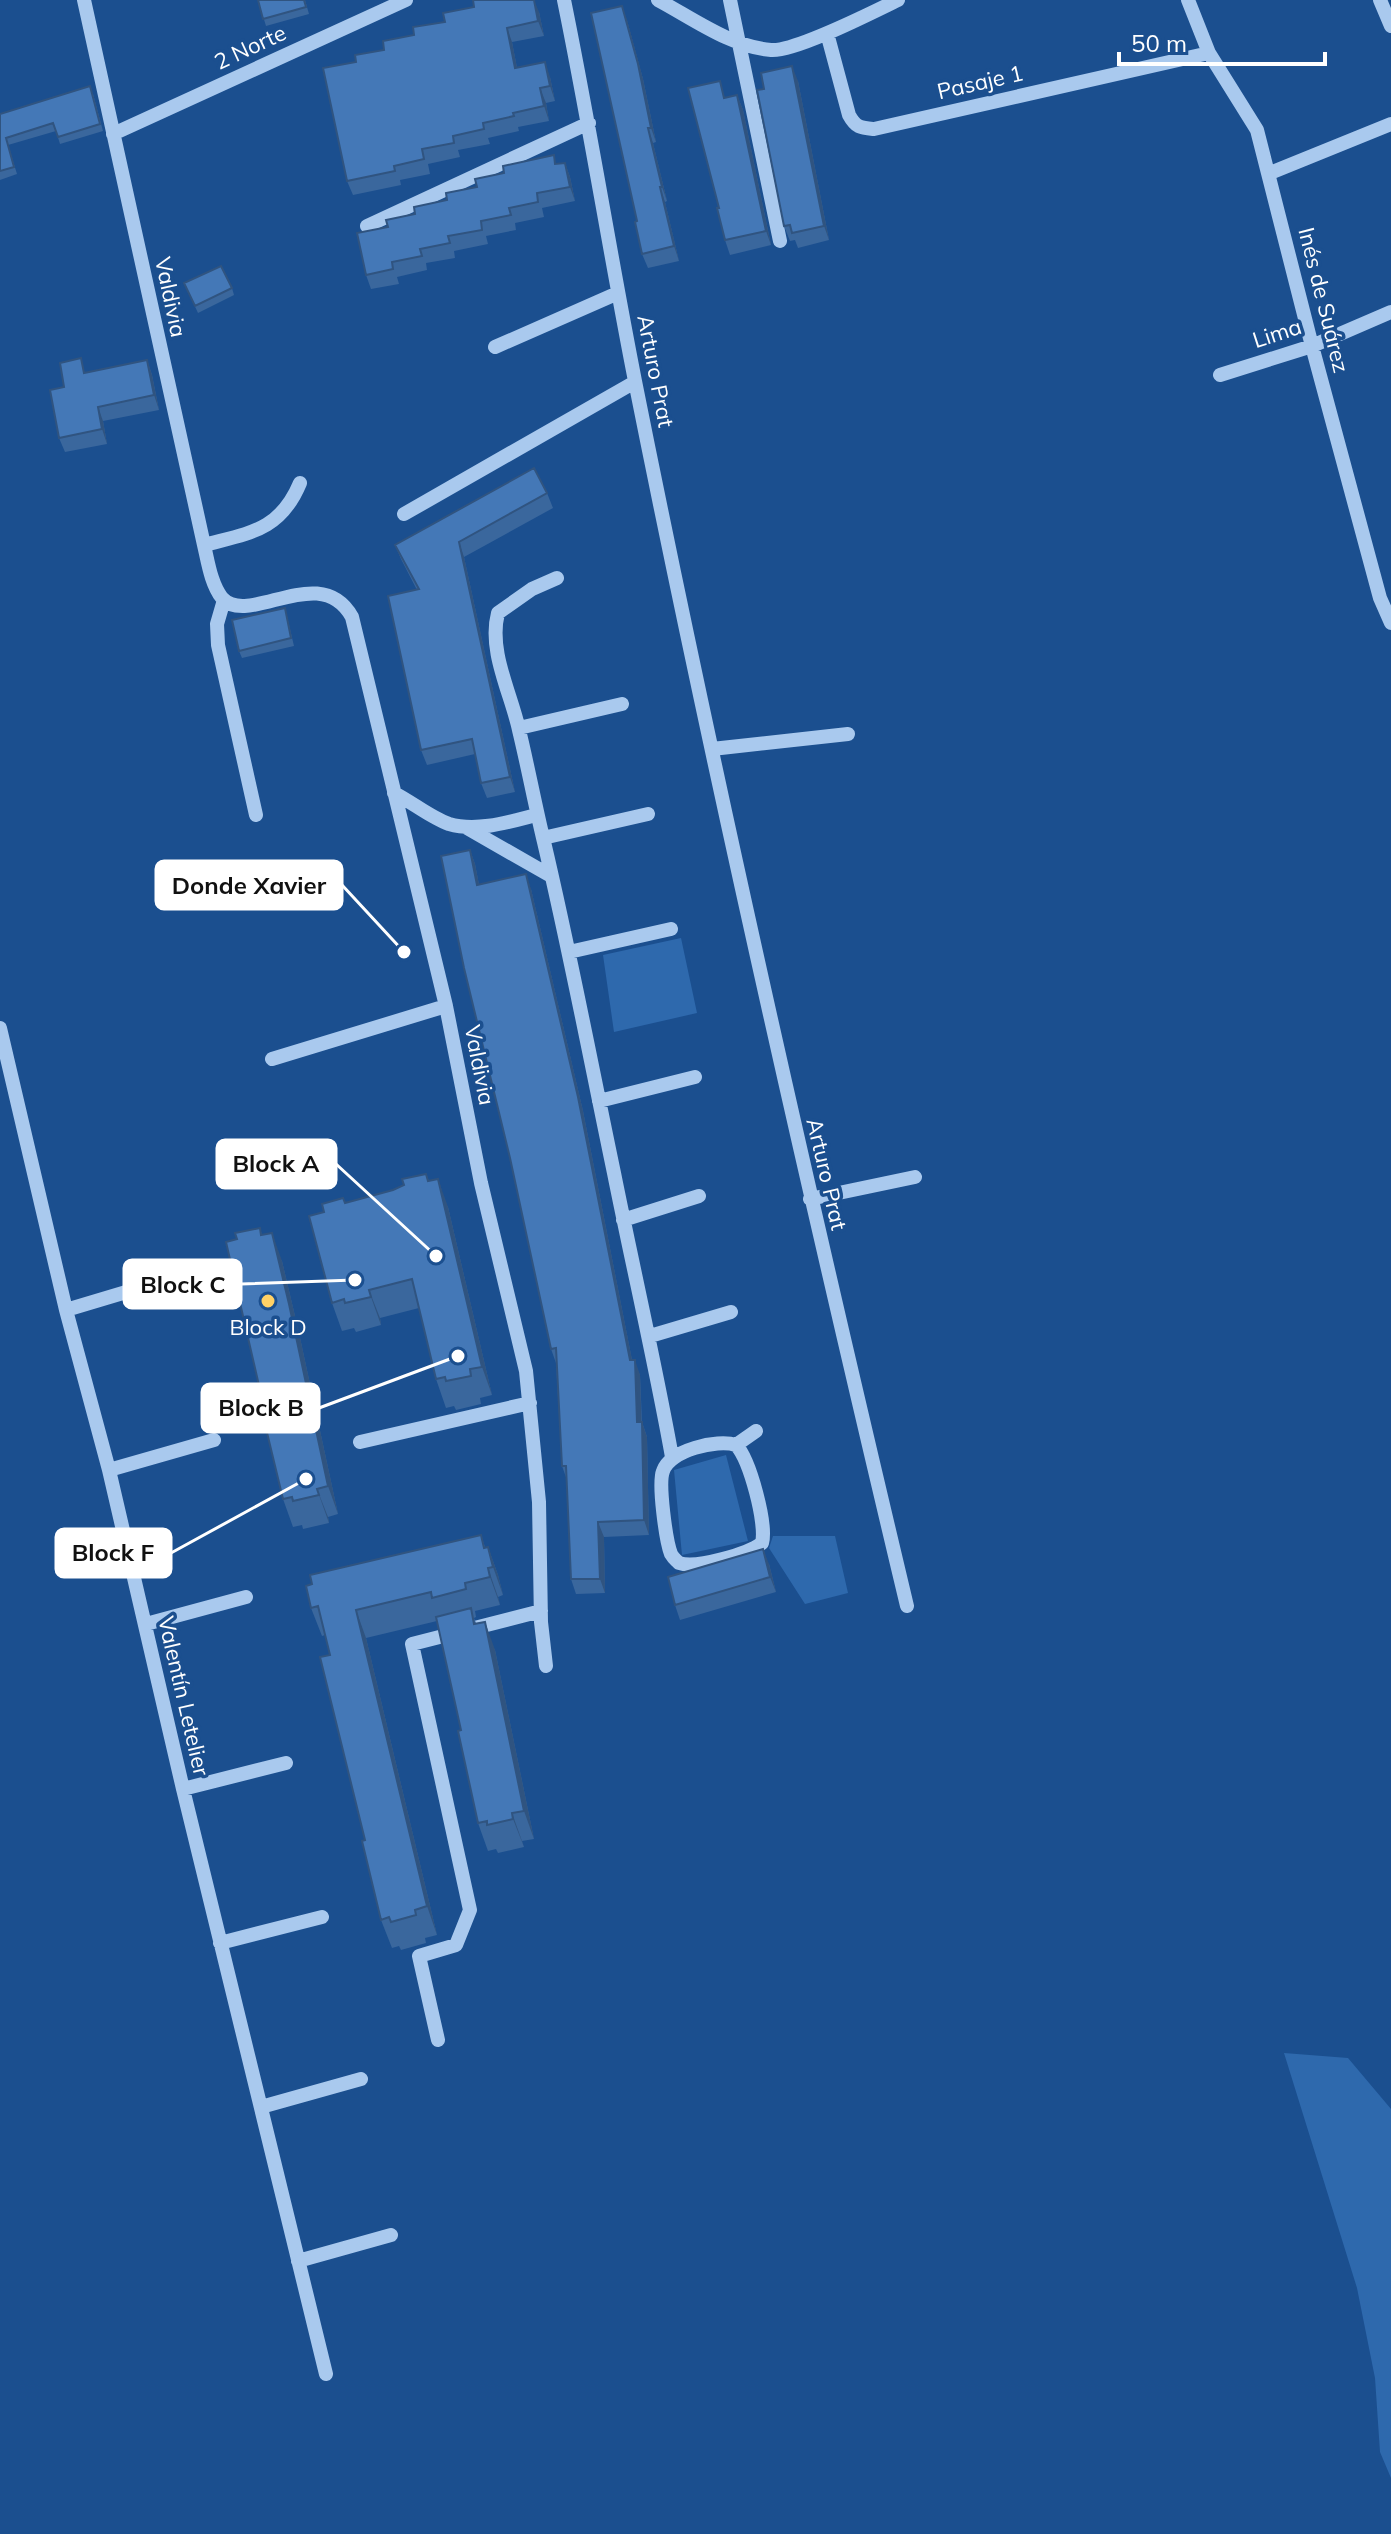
<svg xmlns="http://www.w3.org/2000/svg" width="1391" height="2534" font-family="Mulish,sans-serif">
<style>
.green{fill:#2e69ad}
.lines{fill:none;stroke-linecap:round;stroke-linejoin:round}
.minor{stroke:#a9c9ee;stroke-width:14}
.wall{fill:#3a679d}
.shaded-wall{fill:#305480}
.building{fill:#4478b7;stroke:#305480;stroke-width:2}
.poi-dot{fill:#ffd166;stroke:#1b4f8f;stroke-width:3}
.labels{text-anchor:middle;stroke-width:7;stroke-linejoin:round;paint-order:stroke}
.street-label{font-size:22px;fill:#fff;stroke:#1b4f8f}
.poi-label{font-size:22px;fill:#fff;stroke:#1b4f8f}
.leader{fill:none;stroke:#fff;stroke-width:3}
.callout-dot{fill:#fff;stroke:#1b4f8f;stroke-width:3}
.callout{fill:#fff;stroke:#fff;stroke-width:3}
.callout-label{font-size:24px;text-anchor:middle;font-weight:bold;fill:#111}
</style>
<rect width="100%" height="100%" fill="#1b4f8f"/>
<path class="green" d="M681,938L697,1013L614,1032L603,955Z
M726,1455L748,1541L682,1555L674,1470Z
M773,1536H835L848,1593L805,1604L769,1548Z
M1284,2053L1348,2058L1391,2109V2478L1380,2452L1375,2378L1357,2288Z"/>
<g class="lines">
<path class="minor" d="M84,0L204,545C208,562 211,584 222,598C249,628 320,560 352,617L446,1006L481,1183L526,1371L539,1502L541,1622L546,1666
M564,0C590,127 610,254 635,381C717,792 810,1199 907,1606
M658,0C692,18 731,47 771,50C795,52 873,12 898,0
M730,0L780,241
M1188,0L1209,53L1257,130L1312,346L1380,598L1391,623
M1380,0L1391,26
M827,33L849,115C856,128 861,128 874,129L1209,53
M113,134L406,0
M1270,173L1391,124
M367,226L589,123
M495,347L618,293
M1220,375L1312,346L1391,312
M404,514L635,382
M204,545C249,533 280,531 300,483
M557,578L532,589L498,613C488,651 511,693 519,730C528,767 535,805 544,842C570,952 591,1063 614,1173C633,1268 655,1362 672,1457
M224,600L217,624L218,645L256,815
M519,728L622,704
M712,749L848,734
M394,793C412,802 431,818 449,824C477,832 509,822 536,815
M467,828L551,876
M543,838L648,814
M569,952L671,929
M0,1028L66,1310L109,1470L183,1789L326,2374
M272,1059L446,1006
M599,1101L695,1077
M810,1199L915,1177
M623,1220L699,1196
M66,1310L173,1278
M650,1336L731,1312
M360,1442L530,1403
M736,1445C750,1460 767,1524 762,1543C748,1554 696,1569 679,1563C675,1559 674,1559 671,1554C666,1541 658,1484 663,1471C670,1450 717,1439 736,1445L756,1431
M109,1470L214,1440
M146,1624L246,1597
M183,1789L286,1763
M220,1943L322,1917
M438,2040L419,1956L456,1945L470,1910L412,1644L541,1611
M261,2107L361,2079
M298,2261L391,2235"/>
</g>
<path class="wall" d="M258,0H305L309,14L266,26Z
M539,12L544,36L512,42L517,68L550,77L555,101L546,103L549,121L518,127L519,131L488,138L490,144L458,150L460,157L428,164L430,174L400,180L401,185L353,195L347,181L356,62L445,22Z
M627,20L643,79L656,142L653,143L667,201L665,202L679,261L648,268L642,254Z
M798,81L829,240L798,248L795,240L790,241L784,226Z
M93,94L103,131L60,144L56,131L8,145L17,174L0,180V114Z
M737,95L743,110L771,245L730,255L725,240L719,208L726,98Z
M565,163L570,177L575,201L542,208L544,217L515,223L516,230L486,236L488,244L454,251L455,258L426,263L427,270L397,277L399,284L371,289L366,275L388,227L477,187Z
M184,283L232,288L234,295L198,313Z
M147,360L152,375L159,410L103,421L107,444L65,452L59,438L64,387L86,373Z
M547,493L553,508L464,557L515,792L487,798L481,783L475,754L427,765L421,750L417,590L401,559L395,545Z
M285,608L294,646L242,658L239,651Z
M470,850L475,864L479,885L531,889L583,1111L632,1360L640,1375L642,1422L647,1437L649,1535L604,1537L605,1593L576,1594L571,1579L567,1480L562,1466L556,1363L551,1349L510,1158Z
M426,1174L429,1181L448,1207L492,1395L480,1398L481,1404L456,1410L454,1406L446,1408L436,1379L419,1308L380,1318L381,1325L356,1332L354,1328L342,1331L332,1303L324,1212L345,1203L393,1190Z
M260,1228L262,1235L282,1261L299,1333L338,1514L328,1517L329,1523L303,1529L302,1525L293,1527L283,1499L266,1416L237,1239Z
M481,1535L485,1547H488L498,1575L503,1595L498,1597L500,1605L475,1611L476,1617L474,1618L476,1623L495,1650L534,1839L522,1841L524,1847L498,1853L496,1849L488,1851L478,1823L461,1730L437,1621L366,1638L437,1935L425,1938L426,1943L401,1950L399,1946L392,1948L381,1920L365,1840L330,1655L325,1635L322,1636L311,1608Z
M769,1564L776,1592L680,1620L675,1605Z"/>
<path class="shaded-wall" d="M534,0L539,12L544,36L538,21Z
M622,6L627,20L643,79L656,142L651,128Z
M507,28L512,42L520,83L515,68Z
M545,62L550,77L555,101L550,86Z
M792,66L798,81L829,240L824,226Z
M540,88L546,103L549,121L544,106Z
M737,95L743,110L771,245L766,231Z
M648,128L653,143L667,201L662,187Z
M565,163L570,177L575,201L570,187Z
M660,187L665,202L679,261L674,246Z
M147,360L152,375L159,410L154,395Z
M98,407L103,421L107,444L102,429Z
M459,542L464,557L515,792L510,777Z
M470,850L475,864L482,900L477,885Z
M526,874L531,889L583,1111L635,1375L630,1360Z
M438,1179L448,1207L492,1395L482,1367Z
M272,1233L282,1261L299,1333L338,1514L328,1486Z
M369,1290L380,1318L381,1325L371,1297Z
M635,1360L640,1375L642,1437L637,1422Z
M642,1422L647,1437L649,1535L644,1520Z
M317,1489L328,1517L329,1523L319,1495Z
M598,1522L604,1537L605,1593L600,1579Z
M488,1547L498,1575L503,1595L493,1567Z
M763,1549L769,1564L776,1592L770,1577Z
M488,1568L498,1597L500,1605L490,1577Z
M356,1610L366,1638L437,1935L427,1906Z
M485,1622L495,1650L534,1839L524,1811Z
M512,1813L522,1841L524,1847L513,1819Z"/>
<path class="building" d="M258,0H304L306,7L263,19Z
M473,0H534L538,21L507,28L515,68L545,62L550,86L540,88L544,106L513,113L514,116L483,123L484,129L453,136L454,143L422,149L424,159L394,166L395,171L347,181L323,68L356,62L355,55L384,50L383,41L414,35L413,27L445,22L443,13L474,7Z
M622,6L638,64L651,128H648L662,187H660L674,246L642,254L635,222L637,221L591,13Z
M792,66L824,226L792,233L790,225L784,226L757,90L764,89L761,73Z
M720,81L724,98L737,95L766,231L725,240L717,208H719L688,88Z
M90,86L100,124L58,137L53,123L6,138L14,167L0,171V114Z
M554,155L555,164L565,163L570,187L537,193L538,202L509,208L511,215L481,221L482,230L448,236L450,243L420,249L422,256L392,262L393,269L366,275L357,233L388,227L386,220L415,214L414,207L447,200L446,193L477,187L475,179L504,173L503,166Z
M221,266L232,288L195,306L184,283Z
M81,358L84,373L147,360L154,395L98,407L102,429L59,438L50,390L64,387L60,363Z
M534,468L547,493L459,542L510,777L481,783L472,739L421,750L388,596L419,589L395,545Z
M285,608L291,638L239,651L232,620Z
M470,850L477,885L526,874L578,1097L630,1360H635L637,1422H642L644,1520L598,1522L600,1579H571L566,1466H562L556,1348L551,1349L510,1158L464,968L441,856Z
M426,1174L428,1181L438,1179L482,1367L470,1369L471,1376L446,1381L445,1377L436,1379L412,1279L369,1290L371,1297L345,1303L344,1299L332,1303L309,1216L324,1212L322,1204L343,1198L345,1203L393,1190L404,1185L402,1179Z
M260,1228L261,1235L272,1233L289,1304L328,1486L317,1489L319,1495L293,1501L292,1497L283,1499L263,1416H266L226,1242L237,1239L235,1233Z
M481,1535L484,1548L488,1547L493,1567L488,1568L490,1577L465,1583L466,1589L432,1598L431,1592L356,1610L427,1906L415,1910L416,1915L391,1922L389,1917L381,1920L362,1841L365,1840L320,1657L330,1655L318,1606L311,1608L306,1586L312,1584L310,1575Z
M763,1549L770,1577L675,1605L668,1577Z
M471,1608L474,1624L485,1622L524,1811L512,1813L513,1819L487,1825V1821L478,1823L458,1731L461,1730L436,1617Z"/>
<circle class="poi-dot" cx="268" cy="1301" r="8"/>
<g class="labels">
<g class="street-label">
<text transform="translate(250 47) rotate(-25)" y="8">2 Norte</text>
<text transform="translate(980 82) rotate(-13)" y="8">Pasaje 1</text>
<text transform="translate(171 297) rotate(78)" y="8">Valdivia</text>
<text transform="translate(1324 300) rotate(76)" y="8">Inés de Suárez</text>
<text transform="translate(1277 333) rotate(-18)" y="8">Lima</text>
<text transform="translate(656 371) rotate(79)" y="8">Arturo Prat</text>
<text transform="translate(480 1065) rotate(79)" y="8">Valdivia</text>
<text transform="translate(827 1174) rotate(77)" y="8">Arturo Prat</text>
<text transform="translate(184 1696) rotate(77)" y="8">Valentín Letelier</text>
</g>
<g class="poi-label">
<text x="268" y="1335">Block D</text>
</g>
</g>
<path class="leader" d="M404 952L342 885M436 1256L336 1164M355 1280L241 1284M458 1356L319 1408M306 1479L171 1553"/>
<g class="callout-dot">
<circle cx="404" cy="952" r="8"/>
<circle cx="436" cy="1256" r="8"/>
<circle cx="355" cy="1280" r="8"/>
<circle cx="458" cy="1356" r="8"/>
<circle cx="306" cy="1479" r="8"/>
</g>
<g class="callout">
<rect x="156" y="861" width="186" height="48" rx="8"/>
<rect x="217" y="1140" width="119" height="48" rx="8"/>
<rect x="124" y="1260" width="117" height="48" rx="8"/>
<rect x="202" y="1384" width="117" height="48" rx="8"/>
<rect x="56" y="1529" width="115" height="48" rx="8"/>
</g>
<g class="callout-label">
<text x="249" y="894">Donde Xavier</text>
<text x="276" y="1172">Block A</text>
<text x="183" y="1293">Block C</text>
<text x="261" y="1416">Block B</text>
<text x="113" y="1561">Block F</text>
</g>
<path d="M1119 52v12h206v-12" fill="none" stroke="#ffffff" stroke-width="4"/>
<text x="1131" y="52" font-size="24" fill="#ffffff" stroke="#1b4f8f" stroke-width="6" paint-order="stroke">50 m</text>
</svg>
